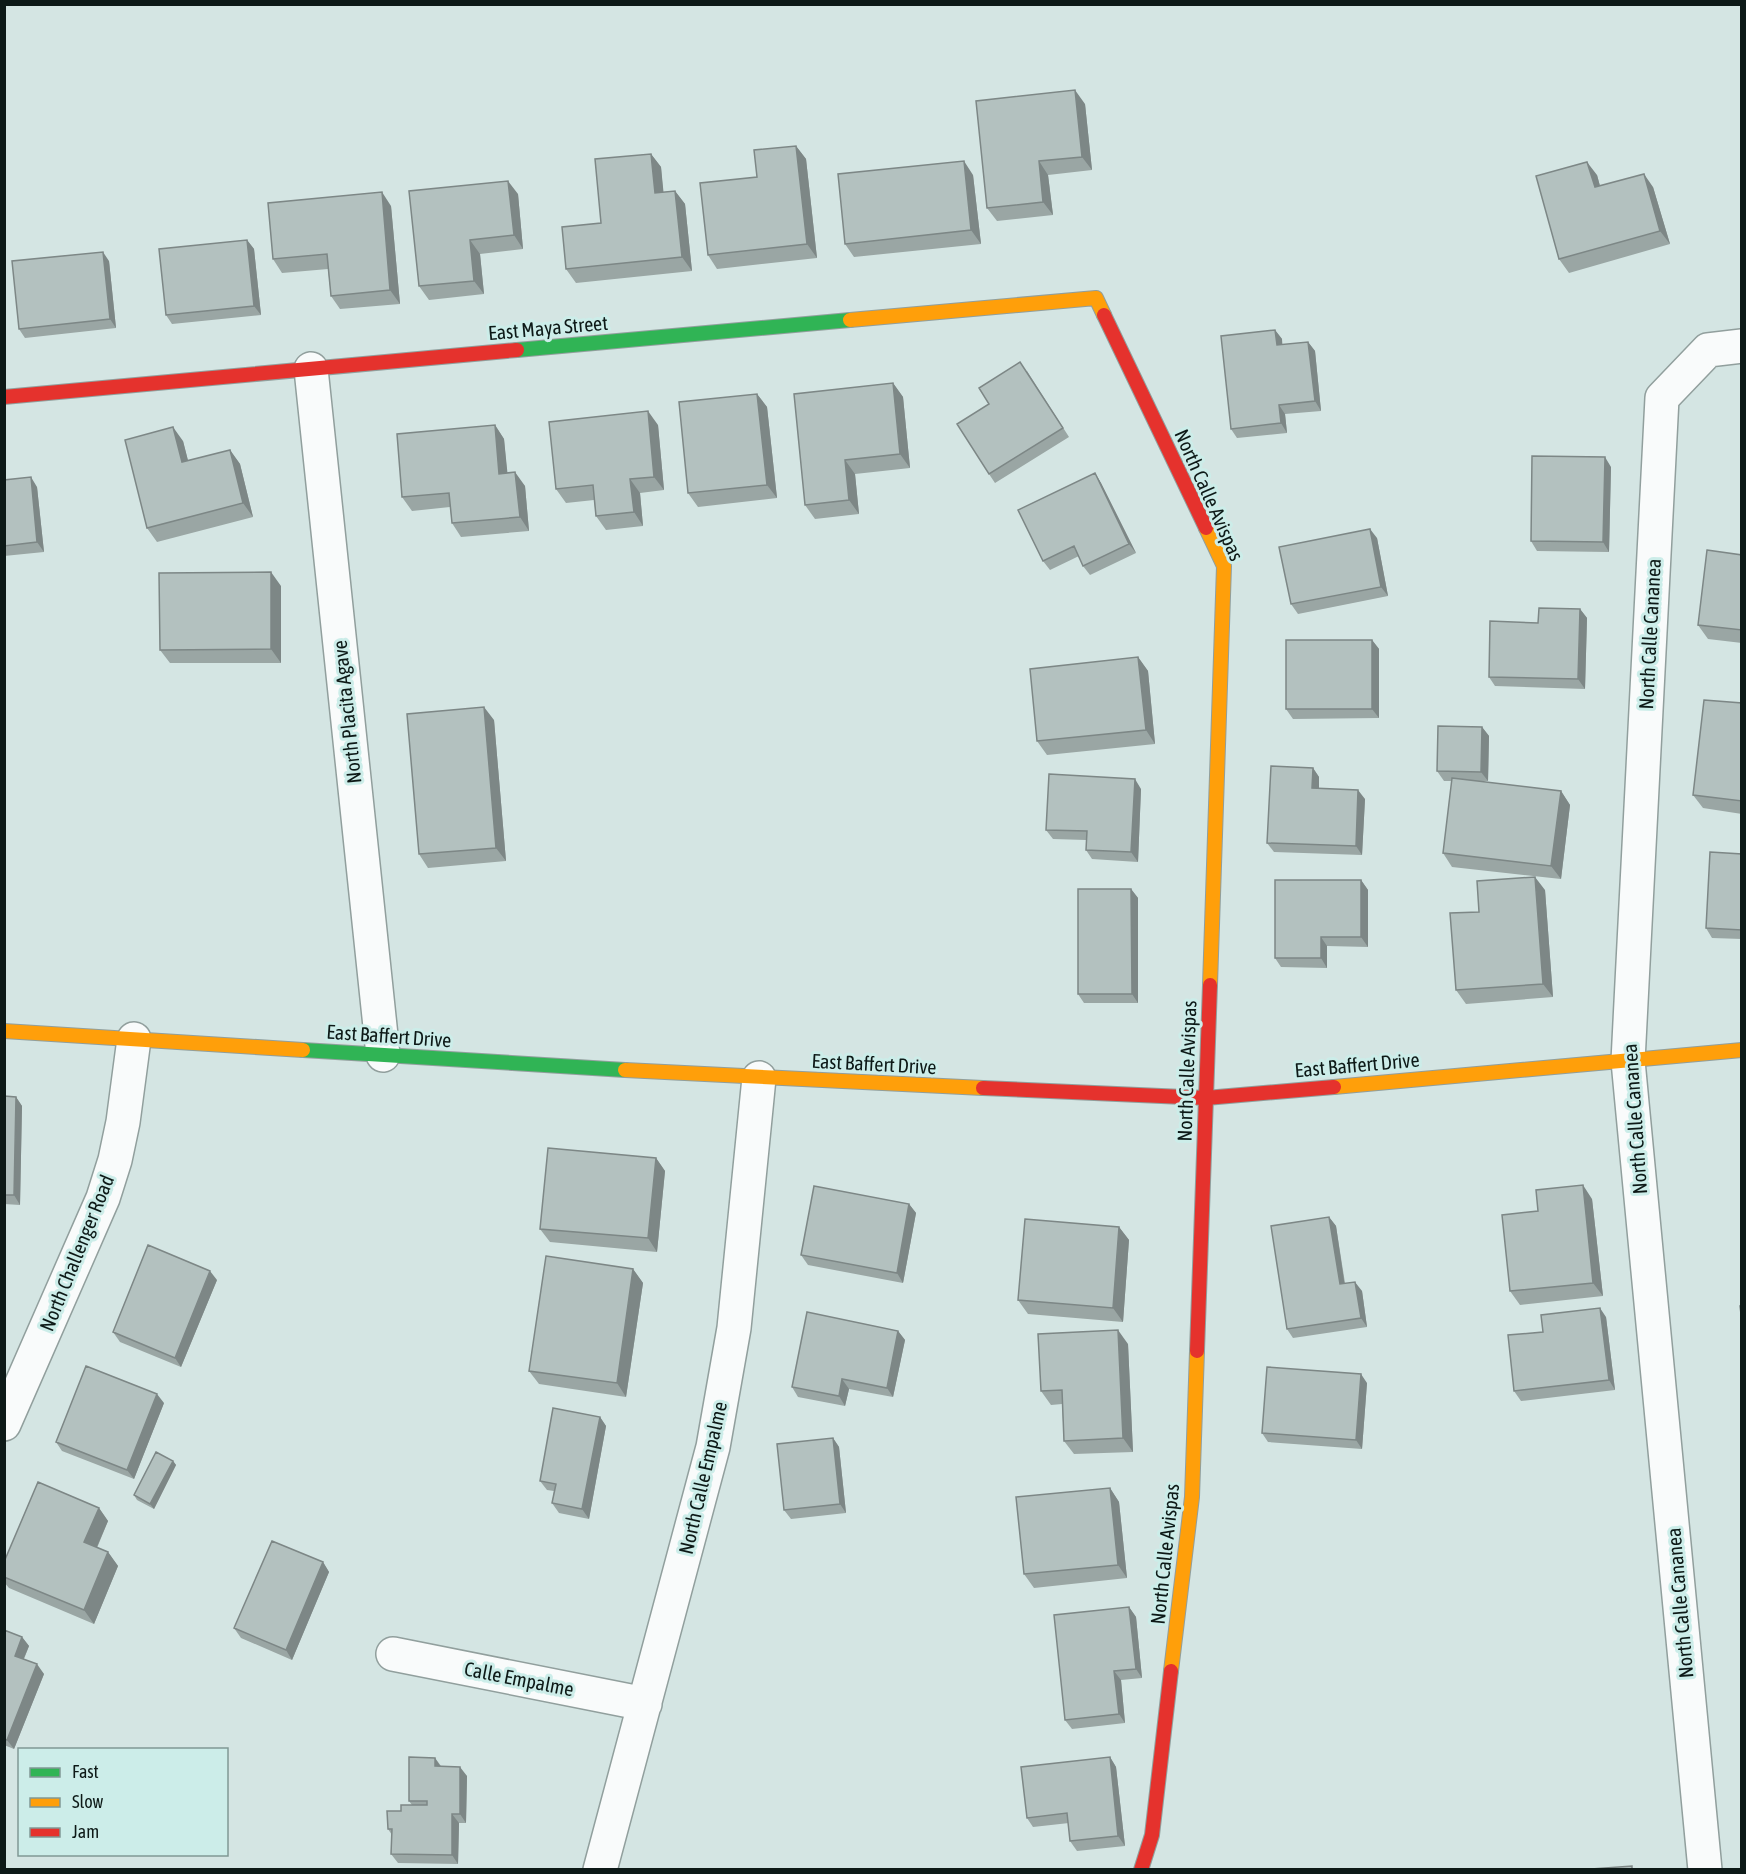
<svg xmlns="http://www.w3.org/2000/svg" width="1746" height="1874" font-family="'Asap Condensed',sans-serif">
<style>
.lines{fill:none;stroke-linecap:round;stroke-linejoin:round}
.street-casing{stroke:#919f9d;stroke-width:36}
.fast-casing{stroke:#919f9d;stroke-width:16}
.slow-casing{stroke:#919f9d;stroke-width:16}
.jam-casing{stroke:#919f9d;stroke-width:16}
.street{stroke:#f9fbfb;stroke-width:33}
.fast{stroke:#30b455;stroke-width:14}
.slow{stroke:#ff9f0a;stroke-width:14}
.jam{stroke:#e5322d;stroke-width:14}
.wall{fill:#9aa6a4}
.shaded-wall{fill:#7d8786}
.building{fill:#b3c1bf;stroke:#7d8786;stroke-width:1.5}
.labels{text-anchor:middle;stroke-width:6;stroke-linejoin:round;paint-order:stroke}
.street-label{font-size:20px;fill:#0d1917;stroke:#ccede9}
</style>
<rect width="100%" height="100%" fill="#d4e5e3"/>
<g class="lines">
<defs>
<path id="street" d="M311,369L383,1055
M4,1424L103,1198L115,1160L123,1122L134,1039
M393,1654L645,1704
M600,1870L713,1447L734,1328L759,1078
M1705,1870L1628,1061L1662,398L1708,350L1742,346"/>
<path id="fast" d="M517,350L850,320
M303,1050L625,1070"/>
<path id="slow" d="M850,320L1096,298L1104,315
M1206,528L1224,566L1210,985
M4,1031L303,1050
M625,1070L983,1088
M1334,1087L1742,1050
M1171,1671L1192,1497L1197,1351"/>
<path id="jam" d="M1104,315L1206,528
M4,397L517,350
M983,1088L1206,1098L1334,1087
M1197,1351L1210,985
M1141,1870L1152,1835L1171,1671"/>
</defs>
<use href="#street" class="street-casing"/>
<use href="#fast" class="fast-casing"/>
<use href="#slow" class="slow-casing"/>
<use href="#jam" class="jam-casing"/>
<use href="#street" class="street"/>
<use href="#fast" class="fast"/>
<use href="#slow" class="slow"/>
<use href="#jam" class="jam"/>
</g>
<path class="wall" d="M1085,104L1092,170L1048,175L1053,215L997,221L987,208Z
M796,146L806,159L817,258L717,269L708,255L757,177Z
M651,154L661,167L663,192L675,191L685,204L692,271L576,283L566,269L601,223Z
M973,175L981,244L854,257L845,244Z
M1597,175L1600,186L1653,187L1670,244L1569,273L1559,259Z
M518,194L523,249L480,254L484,294L429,300L419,286Z
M391,206L400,304L340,309L331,296L328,269L282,273L273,259Z
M247,240L254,249L261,315L172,324L166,315Z
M109,261L116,328L25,338L19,329Z
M1275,330L1282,339V345L1308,342L1315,351L1321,411L1285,414L1287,433L1237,438L1231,429Z
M1027,371L1069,437L995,483L989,474V404Z
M893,383L903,397L910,468L855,474L859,514L815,519L805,505Z
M757,394L767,407L777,498L698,507L688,493Z
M495,425L504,439L507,473L525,486L529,531L461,537L452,523L450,507L412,511L402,497Z
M658,425L664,490L640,493L643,526L606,530L596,516L594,500L566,503L556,489Z
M183,441L188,461L230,450L240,464L253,517L157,542L147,528Z
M1611,467L1609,552L1537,551L1531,541Z
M1095,473L1101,483L1136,553L1090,575L1083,566L1079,556L1050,570L1043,561Z
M4,480L37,487L44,552L4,556Z
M1377,538L1388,596L1298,614L1291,604Z
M1742,555V643L1708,639L1698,625Z
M281,586V663H170L160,650Z
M1580,609L1587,618L1585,689L1495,686L1489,677L1538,623Z
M1372,640L1379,649V718L1293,719L1286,709Z
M1138,657L1148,671L1155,744L1047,755L1037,741Z
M1742,703V814L1703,808L1693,795Z
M494,720L506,861L428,868L419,854Z
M1482,727L1489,736L1488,781H1476L1561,791L1570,805L1561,879L1452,867L1443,853L1452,781H1444L1437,771Z
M1313,768L1319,777V788L1365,799L1362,855L1274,852L1267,843Z
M1141,789L1138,862L1092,859L1086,850V840L1053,839L1046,830Z
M1742,854V939L1712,938L1706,928Z
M1361,880L1368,890V947L1327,946V968L1281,967L1275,958Z
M1131,889L1138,898V1003H1084L1078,994Z
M1545,890L1553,997L1466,1004L1456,990L1479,912Z
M4,1096L16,1097L22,1106L20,1205L4,1204Z
M656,1158L665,1171L657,1252L550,1242L540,1229Z
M1592,1199L1603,1296L1520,1305L1510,1291L1538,1211Z
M909,1204L916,1213L903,1283L808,1265L801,1255Z
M1329,1217L1336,1226L1345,1283L1362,1291L1367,1327L1293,1338L1287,1329Z
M1119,1227L1129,1240L1123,1322L1028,1314L1018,1300Z
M633,1269L643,1283L626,1397L539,1384L529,1371Z
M217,1280L181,1367L120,1342L113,1332Z
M1606,1317L1615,1390L1521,1401L1514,1391L1543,1332Z
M898,1331L905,1340L893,1397L849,1389L845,1406L798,1397L792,1387Z
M1128,1344L1133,1452L1074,1454L1064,1441L1062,1404L1051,1405L1041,1391Z
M1367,1383L1362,1449L1268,1442L1262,1433Z
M164,1403L134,1479L62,1451L56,1442Z
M600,1417L606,1426L589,1519L559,1513L552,1503L554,1491L547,1490L540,1481Z
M833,1438L839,1447L846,1513L791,1519L784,1510Z
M173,1461L176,1465L154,1509L137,1500L134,1495Z
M1110,1488L1119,1502L1127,1578L1034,1588L1024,1574Z
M99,1508L108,1521L97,1548L108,1552L118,1566L94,1624L9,1588L4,1582V1562Z
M323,1562L329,1572L292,1660L241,1638L234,1628Z
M1129,1607L1136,1617L1142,1678L1121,1680L1125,1723L1072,1729L1065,1720Z
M4,1630L22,1637L29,1646L24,1659L44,1674L14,1749L4,1745Z
M1110,1757L1116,1767L1125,1846L1077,1851L1070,1841L1069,1823L1033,1827L1027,1818Z
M435,1758L441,1766L467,1776L466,1823H459L458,1864L398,1863L391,1854L392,1835L388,1829L401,1811L412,1805L409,1801Z"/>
<path class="shaded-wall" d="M1075,90L1085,104L1092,170L1082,157Z
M796,146L806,159L817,258L807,244Z
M651,154L661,167L665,207L655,193Z
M964,161L973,175L981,244L971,230Z
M1039,161L1048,175L1053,215L1043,202Z
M1587,162L1597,175L1604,201L1595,187Z
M1644,174L1653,187L1670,244L1660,231Z
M508,181L518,194L523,249L514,235Z
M675,191L685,204L692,271L682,257Z
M382,192L391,206L400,304L390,290Z
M247,240L254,249L261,315L254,306Z
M470,240L480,254L484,294L474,281Z
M103,252L109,261L116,328L110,319Z
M1275,330L1282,339L1283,354L1277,345Z
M1308,342L1315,351L1321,411L1315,401Z
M893,383L903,397L910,468L900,454Z
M757,394L767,407L777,498L767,485Z
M1279,405L1285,414L1287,433L1281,423Z
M648,411L658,425L664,490L654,477Z
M495,425L504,439L509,488L499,474Z
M173,427L183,441L192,476L182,462Z
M230,450L240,464L253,517L243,503Z
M1605,457L1611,467L1609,552L1603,542Z
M845,460L855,474L859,514L849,500Z
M515,472L525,486L529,531L520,517Z
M1095,473L1101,483L1136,553L1129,544Z
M31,477L37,487L44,552L37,542Z
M630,479L640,493L643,526L634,512Z
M1370,529L1377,538L1388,596L1381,587Z
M271,572L281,586V663L271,649Z
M1580,609L1587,618L1585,689L1578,679Z
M1372,640L1379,649V718L1372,709Z
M1138,657L1148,671L1155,744L1146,730Z
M484,707L494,720L506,861L496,848Z
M1482,727L1489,736L1488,781L1481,772Z
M1313,768L1319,777V797L1312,788Z
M1135,779L1141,789L1138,862L1131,852Z
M1358,790L1365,799L1362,855L1356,846Z
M1561,791L1570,805L1561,879L1551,866Z
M1535,877L1545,890L1553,997L1543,984Z
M1361,880L1368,890V947L1361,937Z
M1131,889L1138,898V1003L1132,994Z
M1321,937L1327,946V968L1321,958Z
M16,1097L22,1106L20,1205L14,1195Z
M656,1158L665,1171L657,1252L648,1238Z
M1583,1185L1592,1199L1603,1296L1593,1283Z
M909,1204L916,1213L903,1283L897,1273Z
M1329,1217L1336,1226L1346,1294L1340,1284Z
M1119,1227L1129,1240L1123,1322L1113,1308Z
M633,1269L643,1283L626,1397L617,1383Z
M210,1271L217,1280L181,1367L175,1358Z
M1355,1282L1362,1291L1367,1327L1361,1318Z
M1600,1308L1606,1317L1615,1390L1609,1380Z
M1118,1330L1128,1344L1133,1452L1123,1438Z
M898,1331L905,1340L893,1397L887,1388Z
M1361,1374L1367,1383L1362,1449L1356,1440Z
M842,1379L849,1389L845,1406L839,1396Z
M157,1394L164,1403L134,1479L127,1470Z
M600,1417L606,1426L589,1519L582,1509Z
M833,1438L839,1447L846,1513L840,1504Z
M173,1461L176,1465L154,1509L150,1504Z
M1110,1488L1119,1502L1127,1578L1118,1565Z
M99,1508L108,1521L93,1556L84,1542Z
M108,1552L118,1566L94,1624L84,1610Z
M323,1562L329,1572L292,1660L286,1650Z
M1129,1607L1136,1617L1142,1678L1136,1669Z
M22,1637L29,1646L21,1665L15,1656Z
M37,1664L44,1674L14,1749L7,1740Z
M1114,1671L1121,1680L1125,1723L1119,1714Z
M1110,1757L1116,1767L1125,1846L1118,1836Z
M435,1758L441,1767L435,1766Z
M460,1767L467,1776L466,1823L460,1814Z
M452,1814L459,1823L458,1864L452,1855Z"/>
<path class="building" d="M1075,90L1082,157L1039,161L1043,202L987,208L976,101Z
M796,146L807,244L708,255L700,183L757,177L754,150Z
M651,154L655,193L675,191L682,257L566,269L562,227L601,223L595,159Z
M964,161L971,230L845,244L838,174Z
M1587,162L1595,187L1644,174L1660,231L1559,259L1536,176Z
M508,181L514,235L470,240L474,281L419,286L409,191Z
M382,192L390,290L331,296L327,254L273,259L268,203Z
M247,240L254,306L166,315L159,249Z
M103,252L110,319L19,329L12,261Z
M1275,330L1277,345L1308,342L1315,401L1279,405L1281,423L1231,429L1221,336Z
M1020,362L1063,428L989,474L957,424L989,404L979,388Z
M893,383L900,454L845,460L849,500L805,505L794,394Z
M757,394L767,485L688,493L679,402Z
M648,411L654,477L630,479L634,512L596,516L593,485L556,489L549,422Z
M495,425L499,474L515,472L520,517L452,523L449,493L402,497L397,434Z
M173,427L182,462L230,450L243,503L147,528L125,440Z
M1532,456L1605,457L1603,542L1531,541Z
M1095,473L1129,544L1083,566L1074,546L1043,561L1018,510Z
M31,477L37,542L4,546V480Z
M1370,529L1381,587L1291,604L1279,547Z
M1707,550L1742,555V630L1698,625Z
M271,572V649L160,650L159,573Z
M1539,608L1580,609L1578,679L1489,677L1490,621L1538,623Z
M1286,640H1372V709H1286Z
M1138,657L1146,730L1037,741L1030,669Z
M1704,700L1742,703V801L1693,795Z
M484,707L496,848L419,854L407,714Z
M1438,726L1482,727L1481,772L1437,771Z
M1271,766L1313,768L1312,788L1358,790L1356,846L1267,843Z
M1049,774L1135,779L1131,852L1086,850L1087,831L1046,830Z
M1452,778L1561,791L1551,866L1443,853Z
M1710,852L1742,854V930L1706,928Z
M1535,877L1543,984L1456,990L1450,913L1479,912L1477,881Z
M1275,880H1361V937H1321V958H1275Z
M1078,889H1131L1132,994H1078Z
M4,1096L16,1097L14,1195H4Z
M548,1148L656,1158L648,1238L540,1229Z
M1583,1185L1593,1283L1510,1291L1502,1215L1538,1211L1536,1190Z
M814,1186L909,1204L897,1273L801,1255Z
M1329,1217L1340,1284L1355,1282L1361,1318L1287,1329L1271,1226Z
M1025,1219L1119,1227L1113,1308L1018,1300Z
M148,1245L210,1271L175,1358L113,1332Z
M546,1256L633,1269L617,1383L529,1371Z
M1740,1306H1742V1322Z
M1600,1308L1609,1380L1514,1391L1508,1335L1543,1332L1541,1315Z
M807,1312L898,1331L887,1388L842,1379L839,1396L792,1387Z
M1118,1330L1123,1438L1064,1441L1062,1390L1041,1391L1038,1334Z
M86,1366L157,1394L127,1470L56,1442Z
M1267,1367L1361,1374L1356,1440L1262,1433Z
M553,1408L600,1417L582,1509L552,1503L556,1484L540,1481Z
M833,1438L840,1504L784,1510L777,1444Z
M156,1452L173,1461L150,1504L134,1495Z
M38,1482L99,1508L84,1542L108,1552L84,1610L4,1577V1562Z
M1110,1488L1118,1565L1024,1574L1016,1497Z
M272,1541L323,1562L286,1650L234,1628Z
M1129,1607L1136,1669L1114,1671L1119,1714L1065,1720L1054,1615Z
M4,1630L22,1637L15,1656L37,1664L7,1740L4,1739Z
M409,1757L435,1758V1766L460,1767V1814H452V1855L391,1854L392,1829H388L387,1811H401V1805H427V1801H409Z
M1110,1757L1118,1836L1070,1841L1067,1813L1027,1818L1021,1767Z
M1632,1866V1869H1591Z"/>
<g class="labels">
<g class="street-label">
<text transform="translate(548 328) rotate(-5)" y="7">East Maya Street</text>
<text transform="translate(1209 495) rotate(66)" y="7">North Calle Avispas</text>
<text transform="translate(1650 634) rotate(-87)" y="7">North Calle Cananea</text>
<text transform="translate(347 712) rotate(-96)" y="7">North Placita Agave</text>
<text transform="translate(389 1036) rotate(4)" y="7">East Baffert Drive</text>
<text transform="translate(874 1064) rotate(3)" y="7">East Baffert Drive</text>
<text transform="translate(1357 1065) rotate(-5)" y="7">East Baffert Drive</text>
<text transform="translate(1187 1071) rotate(-88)" y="7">North Calle Avispas</text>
<text transform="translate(1635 1119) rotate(-94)" y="7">North Calle Cananea</text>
<text transform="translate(77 1253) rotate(-68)" y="7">North Challenger Road</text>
<text transform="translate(703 1478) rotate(-77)" y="7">North Calle Empalme</text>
<text transform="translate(1165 1554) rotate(-84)" y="7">North Calle Avispas</text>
<text transform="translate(1680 1603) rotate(-95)" y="7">North Calle Cananea</text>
<text transform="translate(519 1679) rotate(11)" y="7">Calle Empalme</text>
</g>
</g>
<rect width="1746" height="1874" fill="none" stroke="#0d1917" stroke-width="12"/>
<rect x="18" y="1748" width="210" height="108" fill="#ccede9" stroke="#809895" stroke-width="1.5"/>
<rect x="30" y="1768" width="30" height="9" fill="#30b455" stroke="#809895" stroke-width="1.5"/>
<text x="72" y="1778" font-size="18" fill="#0d1917">Fast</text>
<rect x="30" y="1798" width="30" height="9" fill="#ff9f0a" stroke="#809895" stroke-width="1.5"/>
<text x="72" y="1808" font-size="18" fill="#0d1917">Slow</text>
<rect x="30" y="1828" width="30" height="9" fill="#e5322d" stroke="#809895" stroke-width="1.5"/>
<text x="72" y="1838" font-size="18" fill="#0d1917">Jam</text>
</svg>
